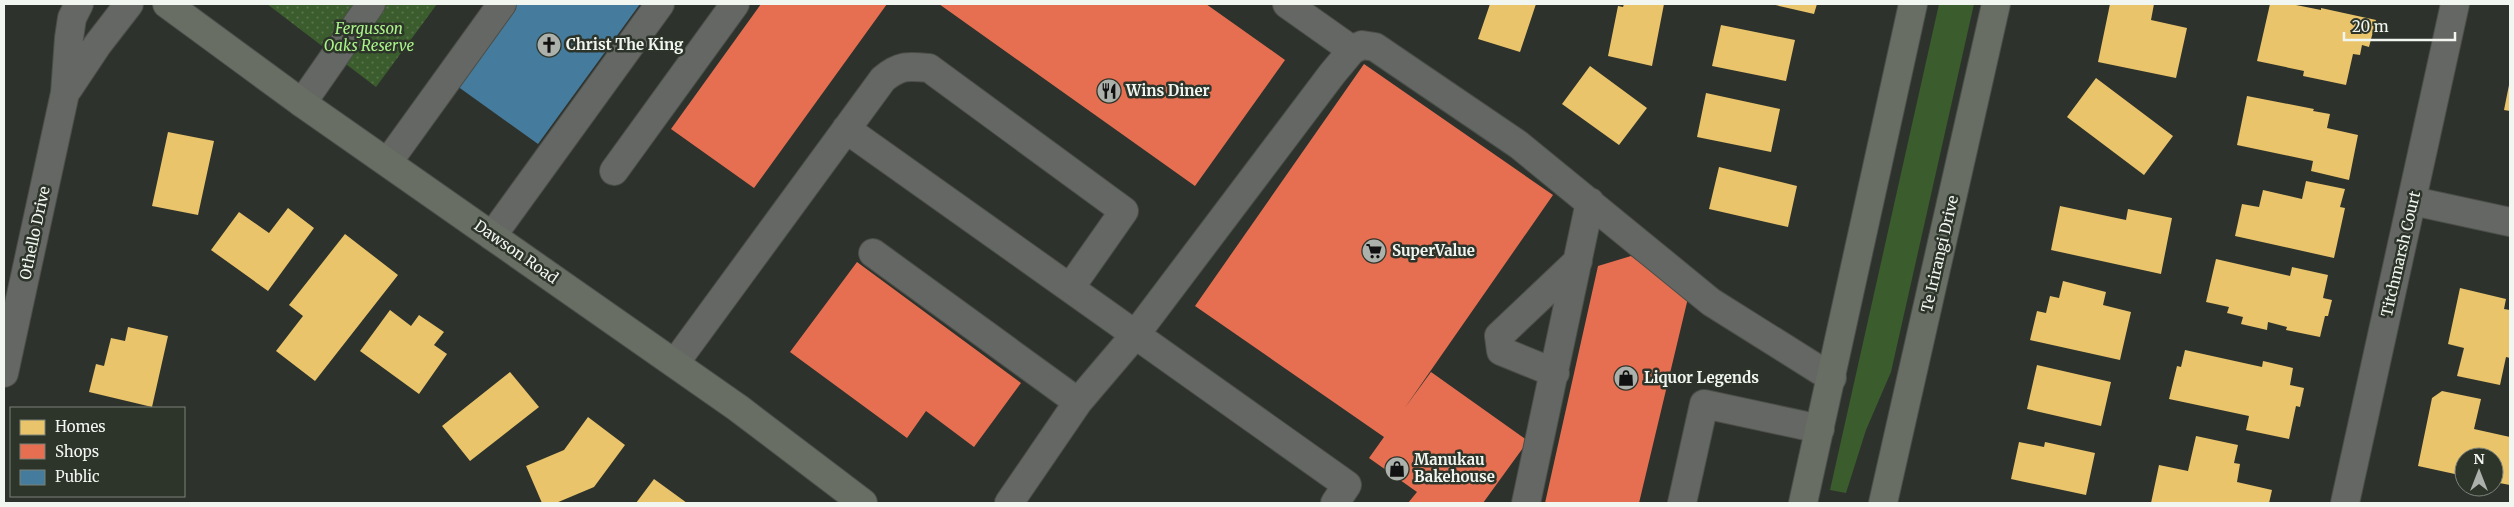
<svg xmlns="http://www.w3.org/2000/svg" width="2514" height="507" font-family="Merriweather,serif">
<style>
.grass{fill:#3b5c2c}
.park{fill:url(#park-dots)}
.homes{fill:#e9c46a}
.shops{fill:#e76f51}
.public{fill:#457b9d}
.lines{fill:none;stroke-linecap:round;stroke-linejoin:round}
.minor-casing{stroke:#4b4e49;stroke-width:30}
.major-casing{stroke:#4b4e49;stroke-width:30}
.minor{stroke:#646763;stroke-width:28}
.major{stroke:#686e64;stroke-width:28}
.labels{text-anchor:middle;stroke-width:5;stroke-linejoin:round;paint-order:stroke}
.park-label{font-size:15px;font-style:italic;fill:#abf48a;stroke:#2d342a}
.poi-label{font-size:15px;font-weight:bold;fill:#f1f6f0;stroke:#2d342a;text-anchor:start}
.street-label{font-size:15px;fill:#f1f6f0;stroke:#2d342a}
</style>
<defs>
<pattern id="park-dots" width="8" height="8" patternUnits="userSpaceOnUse" patternTransform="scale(1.25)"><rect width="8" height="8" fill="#3b5c2c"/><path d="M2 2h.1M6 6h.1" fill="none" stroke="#58744b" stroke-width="1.8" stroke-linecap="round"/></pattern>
</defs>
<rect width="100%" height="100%" fill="#2e322c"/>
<path class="grass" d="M1939,4H1974L1891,372L1866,430L1846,493L1830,490Z"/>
<path class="park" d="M267,4H437L376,87Z"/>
<path class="homes" d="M1490,4H1536L1520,52L1478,39Z
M1624,4H1664L1652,66L1608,56L1618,6L1623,7Z
M1771,4H1817L1814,14Z
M2110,4H2154L2151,20L2187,28L2176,78L2098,62Z
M2270,4H2291L2321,10V8L2376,20L2369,47L2362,45L2360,55L2353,54L2346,85L2303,76L2304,71L2257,61Z
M1721,25L1795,40L1786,81L1712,66Z
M1590,66L1647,108L1619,145L1562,104Z
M2096,78L2173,136L2144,175L2067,117Z
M2509,85H2510V111L2504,110Z
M1706,93L1780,109L1771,152L1697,137Z
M2247,96L2314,109L2313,111L2330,114L2327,128L2358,135L2349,180L2311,171L2313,161L2237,145Z
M168,132L214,141L198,215L152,206Z
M1719,167L1797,186L1788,227L1709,209Z
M2306,181L2345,189L2340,207L2345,208L2334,258L2235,236L2242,204L2259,207L2263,190L2302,199Z
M2060,206L2126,220L2128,209L2172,218L2161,274L2051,250Z
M288,208L314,228L268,291L211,250L239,212L269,233Z
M345,234L398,275L315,381L276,351L303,316L289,305Z
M2216,259L2290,276L2292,267L2328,275L2323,298L2332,300L2328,316H2325L2320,337L2286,330L2287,327L2268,322L2267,330L2241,324L2243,317L2227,313L2229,307L2206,302Z
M2063,281L2106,292L2103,305L2131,312L2120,360L2030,340L2037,311L2046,313L2050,296L2059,298Z
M2460,288L2506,299L2504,309L2510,310V358L2506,357L2500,385L2457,376L2464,348L2448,344Z
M390,310L411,326L419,315L444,332L434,345L447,354L419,394L360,351Z
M128,327L168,336L152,407L89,392L96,364L104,366L111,338L125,341Z
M2185,350L2262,367L2263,361L2293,368L2290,385L2304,388L2300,407L2296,406L2289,439L2246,430L2249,416L2169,399L2177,366L2181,367Z
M2037,365L2111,382L2101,426L2027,409Z
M510,372L539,407L470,461L442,426Z
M2442,391L2481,399L2474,429L2510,437V485L2494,482V457H2464V476L2418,466L2432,398Z
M588,417L625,445L594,487L556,503H542L526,466L564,450Z
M2196,436L2238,445L2234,463L2240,464L2237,482L2272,490L2269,503H2151L2159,465L2188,471Z
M2019,442L2044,447L2045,442L2095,453L2086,495L2011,479Z
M654,479L687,503H636Z"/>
<path class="shops" d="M761,4H887L754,188L671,129Z
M939,4H1206L1285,60L1195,186Z
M1364,64L1553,195L1404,409L1431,372L1528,441L1483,503H1408L1417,492L1369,458L1384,437L1195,306Z
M1631,256L1688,298L1639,503H1545L1598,266Z
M857,262L1021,383L974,447L926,411L907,438L790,352Z"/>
<path class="public" d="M517,4H640L538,144L457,86Z"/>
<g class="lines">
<defs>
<path id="minor" d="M1287,4L1352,50
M68,89L98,44L129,4
M302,103L371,4
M846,129L1347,485L1335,503
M388,162L502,4
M614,171L735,4
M2413,201L2510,222
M492,236L660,4
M873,253L1078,402
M675,363L883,79C900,65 908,66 929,68L1124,211L1070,288
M4,373L65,93L69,38L72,18L79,4
M1555,373L1501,351L1499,336L1578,261
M1009,503L1078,402L1135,335L1332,74L1352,50L1362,45L1375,47L1519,145L1711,302L1832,378
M1526,503L1590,202
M1682,503L1704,404L1820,429
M2345,503L2455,4"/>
<path id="major" d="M167,4L302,103L738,408L863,503
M1803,503L1913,4
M1883,503L1996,4"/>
</defs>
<use href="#minor" class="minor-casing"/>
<use href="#major" class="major-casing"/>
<use href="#minor" class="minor"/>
<use href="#major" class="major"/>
</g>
<defs>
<symbol id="church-disc" viewBox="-11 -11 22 22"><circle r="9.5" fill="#adb1ab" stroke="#2d342a"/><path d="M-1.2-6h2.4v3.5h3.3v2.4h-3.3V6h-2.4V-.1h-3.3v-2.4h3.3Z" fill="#111"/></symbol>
<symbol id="restaurant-disc" viewBox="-11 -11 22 22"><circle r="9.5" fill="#adb1ab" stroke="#2d342a"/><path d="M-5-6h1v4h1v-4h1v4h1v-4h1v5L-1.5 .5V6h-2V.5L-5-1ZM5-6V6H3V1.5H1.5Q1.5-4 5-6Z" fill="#111"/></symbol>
<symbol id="supermarket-disc" viewBox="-11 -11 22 22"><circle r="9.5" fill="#adb1ab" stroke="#2d342a"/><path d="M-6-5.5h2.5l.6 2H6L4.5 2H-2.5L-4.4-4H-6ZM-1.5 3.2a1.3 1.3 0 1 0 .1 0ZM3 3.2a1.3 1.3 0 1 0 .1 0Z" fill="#111"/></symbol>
<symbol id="shop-disc" viewBox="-11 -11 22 22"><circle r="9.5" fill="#adb1ab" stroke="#2d342a"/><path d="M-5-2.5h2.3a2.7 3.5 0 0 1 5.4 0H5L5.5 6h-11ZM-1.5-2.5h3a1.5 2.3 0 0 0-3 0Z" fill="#111"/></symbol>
</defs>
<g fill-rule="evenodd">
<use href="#church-disc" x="535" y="31" width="28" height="28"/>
<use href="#restaurant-disc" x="1095" y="77" width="28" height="28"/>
<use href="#supermarket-disc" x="1360" y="237" width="28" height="28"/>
<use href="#shop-disc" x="1612" y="364" width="28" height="28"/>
<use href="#shop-disc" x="1383" y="455" width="28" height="28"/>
</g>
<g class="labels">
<g class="park-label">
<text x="369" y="34">Fergusson<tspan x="369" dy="17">Oaks Reserve</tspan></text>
</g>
<g class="poi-label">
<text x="566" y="50">Christ The King</text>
<text x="1126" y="96">Wins Diner</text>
<text x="1392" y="256">SuperValue</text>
<text x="1644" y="383">Liquor Legends</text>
<text x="1414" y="465">Manukau<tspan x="1414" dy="17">Bakehouse</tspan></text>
</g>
<g class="street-label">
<text transform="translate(35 233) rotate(-78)" y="5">Othello Drive</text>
<text transform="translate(516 252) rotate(35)" y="5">Dawson Road</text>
<text transform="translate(1940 254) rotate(-77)" y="5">Te Irirangi Drive</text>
<text transform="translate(2401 254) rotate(-77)" y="5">Titchmarsh Court</text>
</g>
</g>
<rect width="2514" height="507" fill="none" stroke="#f1f6f0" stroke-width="10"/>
<rect x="10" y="407" width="175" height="90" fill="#2d342a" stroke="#7b8279"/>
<rect x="20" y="420" width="25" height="15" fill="#e9c46a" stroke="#7b8279"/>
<text x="55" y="432" font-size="15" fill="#f1f6f0">Homes</text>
<rect x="20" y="444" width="25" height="15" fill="#e76f51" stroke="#7b8279"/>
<text x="55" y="457" font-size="15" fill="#f1f6f0">Shops</text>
<rect x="20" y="470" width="25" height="15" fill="#457b9d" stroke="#7b8279"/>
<text x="55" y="482" font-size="15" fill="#f1f6f0">Public</text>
<g transform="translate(2479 472)"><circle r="24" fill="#2d342a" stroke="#7b8279"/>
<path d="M0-4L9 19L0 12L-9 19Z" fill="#adb1ab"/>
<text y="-8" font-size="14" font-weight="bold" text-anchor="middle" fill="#f1f6f0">N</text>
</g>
<path d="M2344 32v8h111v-8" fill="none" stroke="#f1f6f0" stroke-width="2.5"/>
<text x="2352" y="32" font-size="15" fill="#f1f6f0" stroke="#2d342a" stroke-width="4" paint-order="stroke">20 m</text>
</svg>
